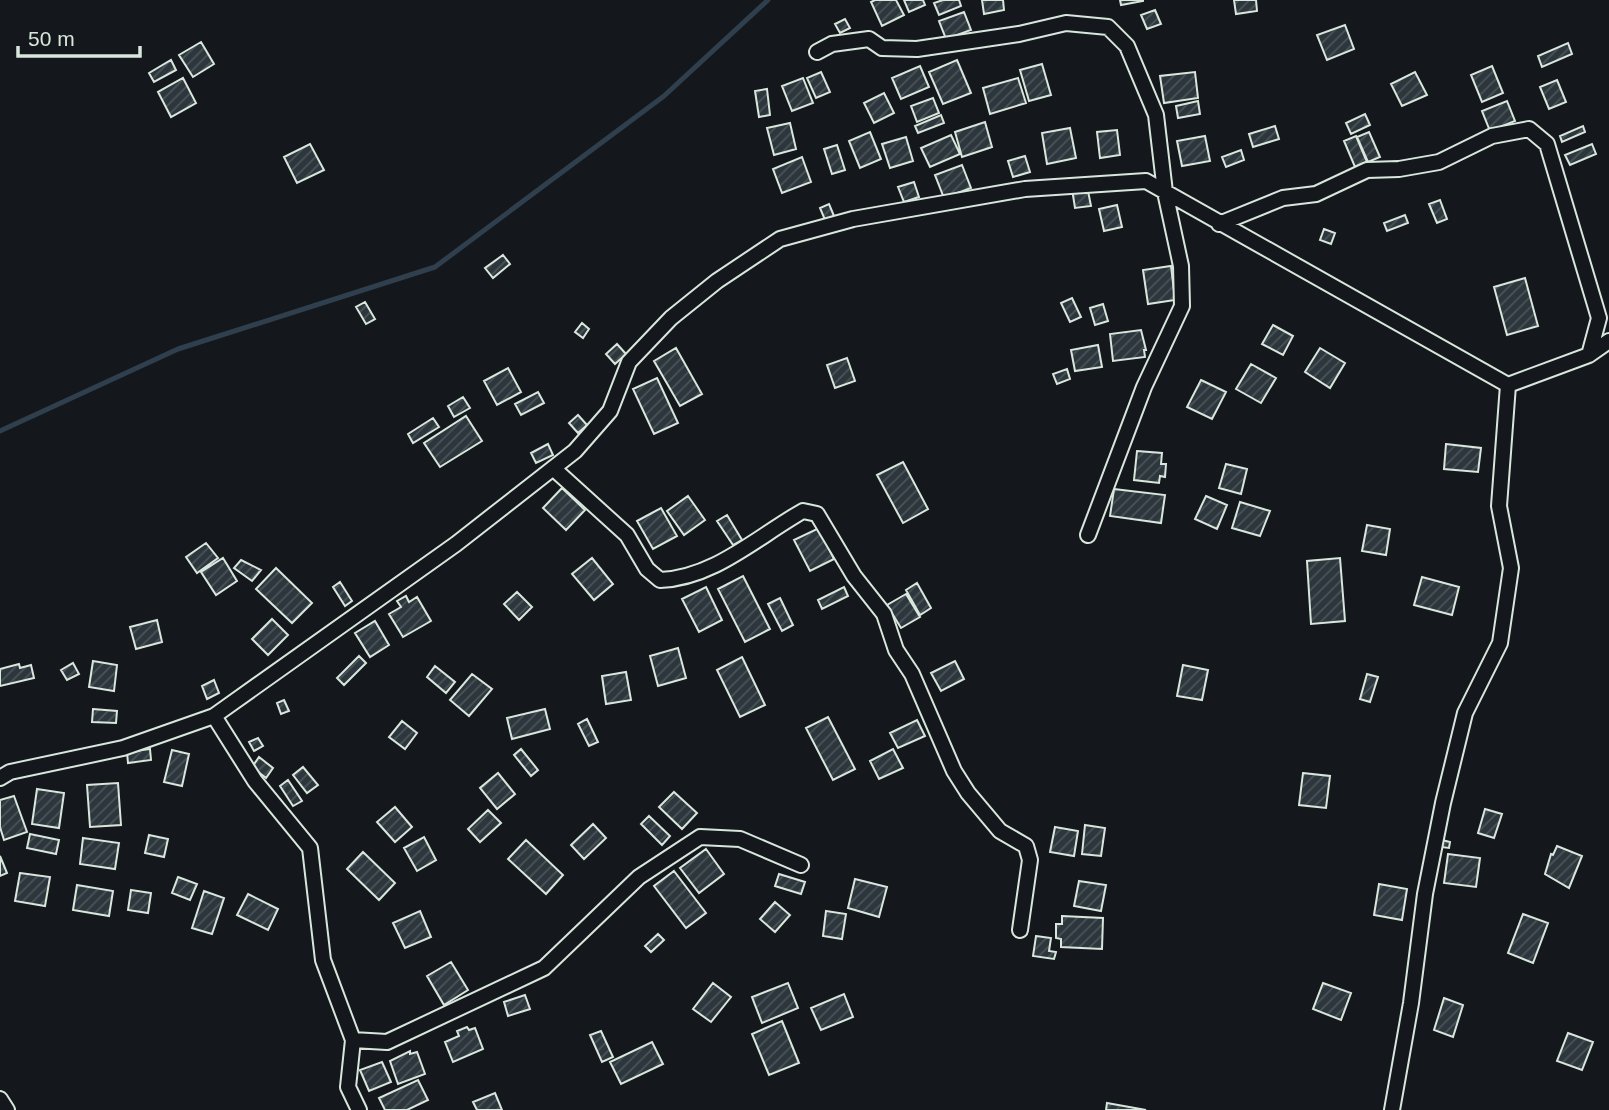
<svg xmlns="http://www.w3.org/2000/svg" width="1609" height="1110" font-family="Helvetica,sans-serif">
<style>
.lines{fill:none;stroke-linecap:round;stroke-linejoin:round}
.stream{stroke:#2f3f4d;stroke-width:5}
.building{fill:url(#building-hatch);stroke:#d8e6dc;stroke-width:2}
.street-casing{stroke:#d8e6dc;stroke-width:18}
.street{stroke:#14181c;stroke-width:14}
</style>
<defs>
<pattern id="building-hatch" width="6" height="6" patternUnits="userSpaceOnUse" patternTransform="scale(1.75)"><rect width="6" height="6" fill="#2c363c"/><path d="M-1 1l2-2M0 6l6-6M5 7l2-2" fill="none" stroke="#4a5358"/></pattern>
</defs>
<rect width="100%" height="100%" fill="#14181c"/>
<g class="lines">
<path class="stream" d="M0,431L178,349L435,267L664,96L768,0"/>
</g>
<path class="building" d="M875,0H896L904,15L882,26L871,2Z
M904,0H923L925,5L909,12Z
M943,0H959L961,6L939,15L934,3Z
M982,0H1003L1004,10L984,14Z
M1120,0H1143V1L1121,5Z
M1234,0H1256L1257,11L1236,14Z
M1155,10L1161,24L1147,29L1141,15Z
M964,12L971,30L946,39L939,21Z
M845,19L850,28L840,33L835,24Z
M1345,25L1354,49L1327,60L1317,35Z
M201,42L214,64L193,77L179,55Z
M1568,43L1572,54L1542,67L1538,56Z
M171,60L176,70L154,82L149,73Z
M957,60L971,93L943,104L929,72Z
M1042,64L1051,95L1029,101L1020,70Z
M920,66L929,87L901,99L892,78Z
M1492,66L1503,93L1482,102L1471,75Z
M821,72L830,92L816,98L807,78Z
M1195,72L1198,98L1164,103L1160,76Z
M1415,72L1427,95L1402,106L1391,84Z
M183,78L196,103L171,117L158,92Z
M803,78L813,103L792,111L782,86Z
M1018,78L1026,103L990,114L983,88Z
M1557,80L1566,102L1549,109L1540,87Z
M767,89L770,115L759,117L755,91Z
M884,93L894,113L874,123L864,103Z
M933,98L939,113L917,122L911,106Z
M1198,101L1200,114L1178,118L1176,106Z
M1507,101L1515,121L1490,131L1482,111Z
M1365,114L1370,125L1351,134L1346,123Z
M941,115L944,123L918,133L915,126Z
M985,122L992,147L962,157L955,132Z
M790,123L796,149L774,155L767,128Z
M1275,126L1279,139L1253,147L1249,134Z
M1583,126L1585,132L1562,142L1560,136Z
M1070,128L1076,158L1047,164L1042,133Z
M1117,130L1120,155L1100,158L1097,132Z
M870,132L881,159L860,168L849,141Z
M1369,132L1380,157L1368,162L1357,137Z
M951,135L960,154L930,167L921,148Z
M1205,136L1210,161L1182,166L1177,141Z
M1356,136L1367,162L1355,167L1344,141Z
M906,137L913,161L890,168L882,144Z
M310,144L324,170L297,183L284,157Z
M1592,144L1596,154L1570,165L1565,155Z
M837,145L845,170L832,174L824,149Z
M1241,150L1244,160L1226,167L1222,157Z
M1025,156L1030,172L1013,177L1008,161Z
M802,157L811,182L782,193L773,169Z
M962,165L971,188L944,198L935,175Z
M914,182L919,197L904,202L898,187Z
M1087,186L1091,206L1075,208L1072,189Z
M1440,200L1447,219L1437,223L1429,204Z
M829,204L834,216L825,220L820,208Z
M1117,205L1122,227L1104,231L1099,209Z
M1405,215L1408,223L1387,231L1384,223Z
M1324,229L1335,233L1331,244L1320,240Z
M503,255L510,264L493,278L485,268Z
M1171,266L1175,300L1148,304L1143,270Z
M1525,278L1538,326L1507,335L1494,287Z
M1072,298L1081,317L1070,322L1061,303Z
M365,302L375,319L366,324L356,307Z
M1103,304L1108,321L1095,325L1090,308Z
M582,323L589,329L583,338L575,332Z
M1273,325L1293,336L1283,355L1262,344Z
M1141,330L1146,350H1144L1145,357L1113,361L1110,334Z
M617,344L626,354L615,364L606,354Z
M1098,345L1102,367L1075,371L1071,350Z
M676,348L702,394L680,406L654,361Z
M1320,348L1345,363L1330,388L1305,372Z
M847,358L855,381L835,388L827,365Z
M1251,364L1276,378L1261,403L1236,389Z
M508,368L521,392L497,405L484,381Z
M1067,369L1070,379L1057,384L1053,374Z
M657,378L678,423L654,434L633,389Z
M1201,380L1226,392L1212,419L1187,407Z
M538,392L544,403L521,415L515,404Z
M463,397L470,408L454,417L448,406Z
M578,415L587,425L578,433L569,423Z
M466,416L482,441L440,467L424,443Z
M433,418L439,427L413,443L408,434Z
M548,444L553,455L536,463L531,453Z
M1446,444L1481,448L1478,472L1444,469Z
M1137,451L1162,453L1161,464H1166L1165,477L1160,476L1159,483L1134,480Z
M903,462L928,509L903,523L877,475Z
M1226,464L1247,469L1241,494L1219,488Z
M562,488L585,510L566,530L543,508Z
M1114,489L1165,495L1161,523L1110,516Z
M688,496L705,520L684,535L667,511Z
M1206,496L1227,505L1217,529L1195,519Z
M1240,502L1270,511L1260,536L1232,528Z
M661,508L677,536L653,549L637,521Z
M727,515L742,540L733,545L717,521Z
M1367,525L1390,529L1386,555L1362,551Z
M819,528L834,559L810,571L794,540Z
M206,543L218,558L197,573L186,557Z
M223,558L237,581L216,595L201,572Z
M592,558L613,584L594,600L572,574Z
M1340,558L1345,621L1311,624L1307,561Z
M241,560L261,570L252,581L234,568Z
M276,568L312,603L292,623L256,589Z
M743,576L770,629L745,642L718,589Z
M1422,577L1459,587L1452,615L1414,605Z
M340,582L352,601L345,606L333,587Z
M917,583L931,608L920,615L906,590Z
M706,587L722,620L699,632L682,599Z
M844,587L848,596L822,609L818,600Z
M517,592L532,607L519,620L504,604Z
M906,594L920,617L901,628L887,605Z
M406,596L409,602L417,597L431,621L403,637L389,614L401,607L397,601Z
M780,598L793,625L782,631L768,604Z
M272,619L288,635L268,655L252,639Z
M157,620L162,642L136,649L130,627Z
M375,621L389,645L370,657L355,633Z
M678,648L686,678L658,686L650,656Z
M359,656L366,663L344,685L337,678Z
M742,657L765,705L740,717L717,670Z
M93,661L117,665L114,691L89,687Z
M955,661L964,679L941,691L931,673Z
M73,663L79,674L67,680L61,670Z
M19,664L20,668L31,665L34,678L0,686V669Z
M1183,665L1208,670L1202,700L1177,696Z
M435,666L455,682L446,693L427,677Z
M626,672L631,700L606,704L602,676Z
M472,674L492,689L469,716L450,700Z
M1367,674L1378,677L1370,702L1360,699Z
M214,680L219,693L207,699L202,686Z
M284,700L289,711L281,714L277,703Z
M93,709L117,711L116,723L92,722Z
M545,709L550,729L512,739L507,718Z
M828,717L855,769L833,780L806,728Z
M587,719L598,742L589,746L578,724Z
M917,720L925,736L898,748L890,733Z
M402,721L417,733L405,749L389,737Z
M258,738L263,746L254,751L249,742Z
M150,749L151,760L128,763L127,752Z
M521,749L538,770L531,776L514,755Z
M893,749L903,768L879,779L870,761Z
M172,750L189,754L182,786L164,782Z
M259,757L273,768L266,778L252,767Z
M303,767L318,785L307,793L293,775Z
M498,773L515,794L497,809L480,788Z
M1303,773L1330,776L1326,808L1299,805Z
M288,780L302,801L293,806L280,786Z
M118,783L121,825L90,827L87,785Z
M37,789L64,793L59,828L32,824Z
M674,792L697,813L682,829L659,807Z
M14,796L27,832L4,840L0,827V800Z
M395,807L412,827L395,842L377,822Z
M1485,809L1502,814L1494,838L1478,833Z
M488,810L501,823L480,842L468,829Z
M649,816L670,836L662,845L641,824Z
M593,824L606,838L584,859L571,845Z
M1085,825L1105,828L1101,856L1082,854Z
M1055,827L1078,831L1074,856L1050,852Z
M30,834L59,840L56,854L27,848Z
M149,835L168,839L164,857L145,853Z
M424,837L436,860L417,871L404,848Z
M83,838L119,843L115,869L80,864Z
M526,840L563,875L546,894L508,859Z
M1442,840L1450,842L1449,848L1441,847Z
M1557,846L1582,856L1569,888L1545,874L1551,854L1553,855Z
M706,849L724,874L699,893L680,868Z
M363,852L395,883L379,900L347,869Z
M1448,854L1480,858L1476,887L1444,883Z
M0,856L7,873L0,876Z
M674,871L706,913L686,928L654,886Z
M20,873L50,877L45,906L15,901Z
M779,874L805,882L801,894L775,886Z
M178,877L197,884L190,900L172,893Z
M855,879L887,887L879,917L848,908Z
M1079,881L1106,885L1101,911L1074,906Z
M1379,884L1407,889L1402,920L1374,915Z
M77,885L113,891L109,916L73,910Z
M131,890L151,893L148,913L128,910Z
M204,891L224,898L212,934L192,928Z
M248,894L278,909L268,930L237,915Z
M775,902L790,915L775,932L760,919Z
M420,911L431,937L405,948L393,923Z
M826,911L846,914L842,939L823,936Z
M1523,914L1548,923L1533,963L1508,953Z
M1062,916L1103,918L1102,949L1061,947V939L1056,938V924H1062Z
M658,934L664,940L651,952L645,946Z
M1036,936L1051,938L1049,951L1056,952L1054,959L1033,956Z
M451,962L468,990L444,1005L427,976Z
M713,983L731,997L711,1022L693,1009Z
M788,983L798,1008L762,1023L752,997Z
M1323,983L1351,993L1341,1020L1313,1009Z
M844,994L853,1017L821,1030L811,1008Z
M525,995L530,1009L508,1016L504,1002Z
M1444,998L1463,1005L1453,1037L1434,1030Z
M782,1021L799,1063L769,1075L752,1034Z
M467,1027L469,1030L475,1028L483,1049L453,1062L445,1042L459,1036L457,1031Z
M601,1031L613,1057L602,1062L590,1035Z
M1568,1033L1593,1042L1582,1070L1557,1061Z
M652,1042L663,1064L621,1084L610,1062Z
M410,1051V1054L417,1052L425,1074L398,1084L390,1061Z
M382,1062L391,1082L369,1091L360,1070Z
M418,1080L428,1100L407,1110H385L379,1098Z
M495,1093L502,1110H477L473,1102Z
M1107,1103L1146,1110H1106Z"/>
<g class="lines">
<defs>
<path id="street" d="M817,52L832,44L869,39L882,48L917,49L1019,34L1066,23L1108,27L1127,46L1156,115L1165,192L1181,266L1182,306L1144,387L1088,535
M1219,224L1283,198L1316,194L1367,170L1399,169L1439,162L1492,136L1529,129L1547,144L1599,318L1589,355
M553,468L627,535L647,569L660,580C714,578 757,537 803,511L817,514L854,576L884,614L896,650L912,674L954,771L968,793L1000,831L1026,846L1030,860L1020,930
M214,716L255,781L310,848L323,960L353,1040L348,1087L359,1110
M0,778L10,772L123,748L214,716L456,544L575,451L610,411L629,362L671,318L717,281L780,239L853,219L1025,189L1146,181L1508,385L1589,355L1609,341
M353,1040L387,1042L544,968L639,877L700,837L740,839L801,865
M0,1099L7,1110
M1392,1110L1411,1003L1425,894L1443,803L1465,713L1500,643L1511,568L1499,506L1508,385"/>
</defs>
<use href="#street" class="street-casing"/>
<use href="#street" class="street"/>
</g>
<path d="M18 46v10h122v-10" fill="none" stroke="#d8e6dc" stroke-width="3.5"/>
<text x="28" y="46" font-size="21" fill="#d8e6dc" stroke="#14181c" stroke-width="5" paint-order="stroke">50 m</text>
</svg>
